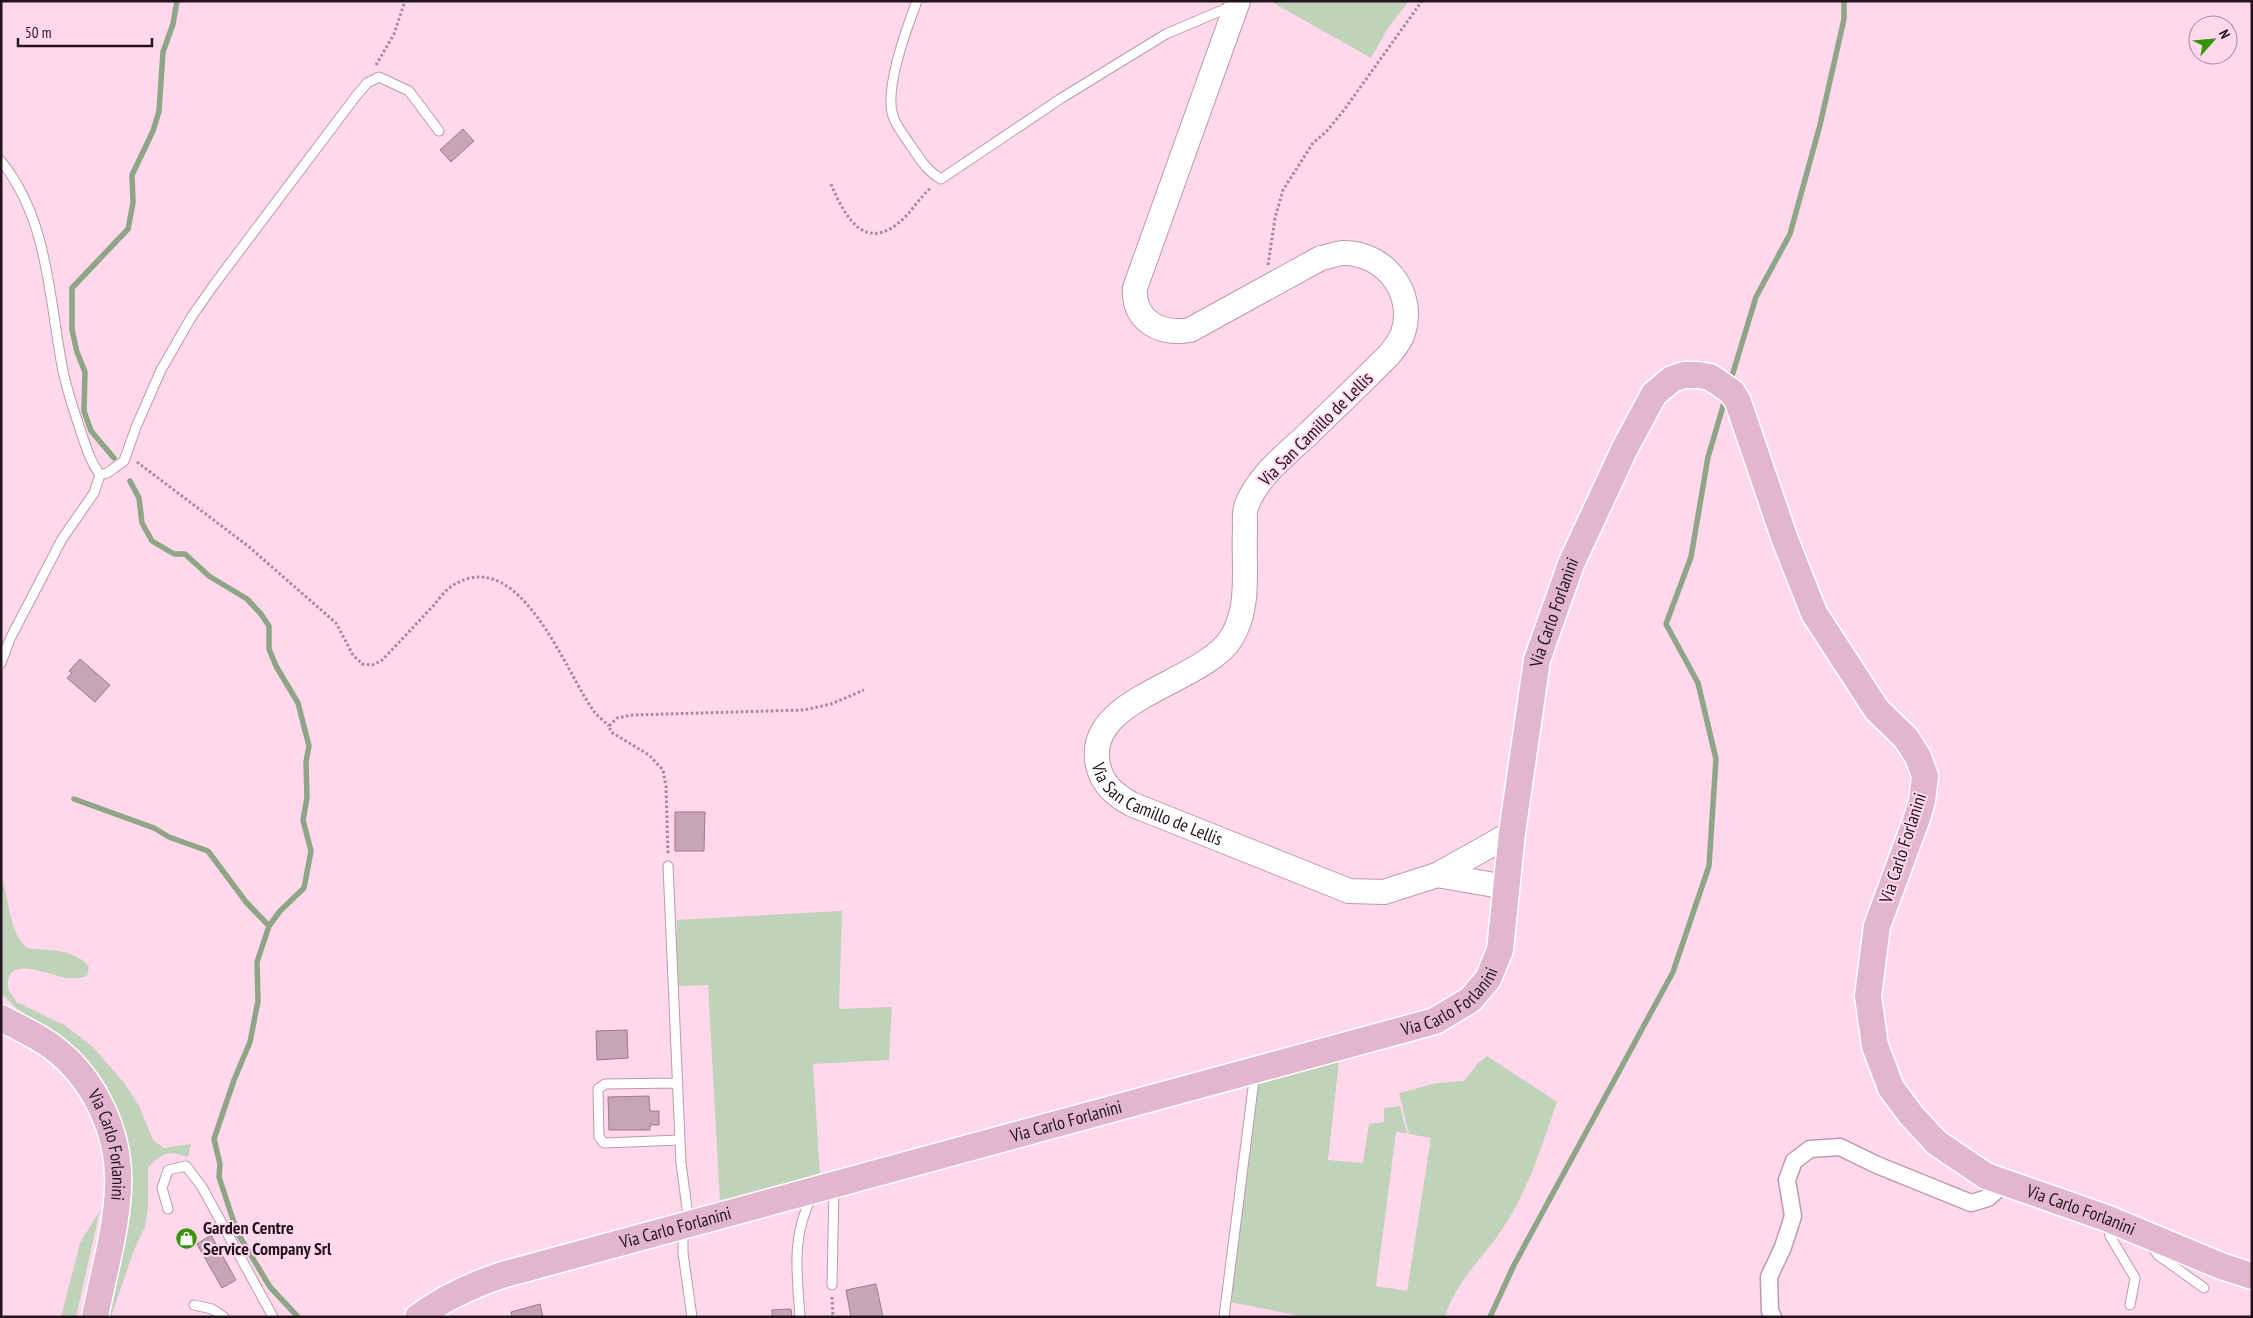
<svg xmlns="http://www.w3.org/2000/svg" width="2253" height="1318" font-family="'PT Sans Narrow',sans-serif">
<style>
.green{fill:#bfd2ba}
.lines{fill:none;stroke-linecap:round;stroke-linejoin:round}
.stream{stroke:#8ea588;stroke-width:5.5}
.building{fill:#c8a4b7;stroke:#9c7a8c}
.service-casing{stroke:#bd99ac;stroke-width:11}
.minor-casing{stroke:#bd99ac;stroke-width:19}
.secondary-casing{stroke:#bd99ac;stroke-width:26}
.primary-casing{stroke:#fff;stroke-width:29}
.path{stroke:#a68999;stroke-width:3;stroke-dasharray:2.5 2.5;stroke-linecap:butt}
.service{stroke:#fff;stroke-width:9}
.minor{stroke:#fff;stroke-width:16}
.secondary{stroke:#fff;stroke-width:24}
.primary{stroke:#e2b6cf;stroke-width:26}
.labels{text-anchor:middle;stroke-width:4;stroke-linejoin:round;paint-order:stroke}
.street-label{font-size:18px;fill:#22141c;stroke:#ffd8ec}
.poi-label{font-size:18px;font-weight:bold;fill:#22141c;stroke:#ffd8ec;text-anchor:start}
</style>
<rect width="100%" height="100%" fill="#ffd8ec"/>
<path class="green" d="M1270,1H1409L1388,28L1371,58Z
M1,873C8,894 9,934 27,948C48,951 75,948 89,967L87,976C81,978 75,979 68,978C51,977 5,952 8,987C9,993 15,997 17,1004V1002L66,1026L93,1047L125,1084L139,1106L153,1140L164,1148L191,1144L188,1157C168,1149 162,1154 148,1167V1207L145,1227L134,1250L111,1317H103L129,1165L125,1133L114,1105L61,1039L17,1009L1,993Z
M842,911L839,1009L892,1007L889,1060L813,1064L820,1174L720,1202L708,985L676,986L677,920Z
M1340,1052L1328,1160L1363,1163L1369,1124L1384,1122V1108L1400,1106L1407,1133L1396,1132L1376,1286L1407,1291L1431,1138L1409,1134L1399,1093L1437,1083L1464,1081L1478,1063L1487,1056L1557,1102C1542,1145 1529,1189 1503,1228C1484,1257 1455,1282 1445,1317H1306L1230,1302L1259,1073Z
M100,1210L76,1317H61L80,1243Z"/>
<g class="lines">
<path class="stream" d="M1732,376L1756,297L1790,234L1820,125L1844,19V1
M114,458L91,431L84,411L85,372L77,352L72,330V288L128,229L133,203L132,175L153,131L159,111L163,52L173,24L177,1
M130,481L139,498L142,523L152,541L174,554H185L209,576L247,599L261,614L269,626V649L276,666L298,703L309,746L306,762L307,798L303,820L311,851L304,888L280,911L269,926L257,962L258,1001L250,1042L234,1080L214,1139L220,1164L219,1177L237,1232L270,1287L298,1317
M74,799L154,828L169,837L208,851L246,902L269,926
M1490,1317L1514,1265L1673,972L1709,866L1716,759L1698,683L1666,624L1691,557L1708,457L1724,403"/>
</g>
<path class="building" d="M463,129L474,141L451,162L440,150Z
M80,659L110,685L95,702L67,678L72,673L69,671Z
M675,812H705L704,851H675Z
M627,1030L628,1058L597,1060L596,1031Z
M649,1096L650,1111H659V1125H650V1130H609L608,1097Z
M211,1235L236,1280L222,1288L197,1244Z
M876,1284L883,1317H851L846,1290Z
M540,1304L543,1317H512L511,1312Z
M791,1309L792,1317H772V1310Z"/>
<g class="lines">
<defs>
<path id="service" d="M917,1C907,27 884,90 893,116C896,126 905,137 911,146C920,159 927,171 941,179L1060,99L1166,34L1232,6
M1,161C49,220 49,300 63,371C67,390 73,408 79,426C85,443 89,460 100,475L107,473L124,461L136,427L161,370L192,316L216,282L356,96L367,83L379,77L409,91L439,131
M1,663L10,639L62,539L94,493L100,475
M668,866L681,1163L689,1223
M678,1083L605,1084L598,1089L599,1137L604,1143L680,1140
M168,1209L162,1188L168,1170L186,1166L202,1187L273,1317
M2107,1223L2110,1236L2135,1278L2130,1305
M683,1228V1253L692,1317
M2150,1244L2158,1255L2204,1288
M832,1285L834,1187
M194,1305L212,1309L224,1317
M800,1317C797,1273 791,1237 812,1196
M1224,1317L1255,1072"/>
<path id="minor" d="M1773,1317L1770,1311L1769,1277L1783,1247L1793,1216L1787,1180L1794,1161L1810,1149L1840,1147L1877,1165L1971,1203L1988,1198L2005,1183"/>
<g id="secondary">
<path id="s1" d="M1238,1L1135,288C1133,321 1160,335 1190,330L1321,258C1328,257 1337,253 1344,253C1385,253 1416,293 1403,333C1400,342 1394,349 1388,356C1362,382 1336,407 1309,433C1287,454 1257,476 1246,507C1244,513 1245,523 1245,529C1243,565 1251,605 1232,637C1204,684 1083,697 1098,765C1102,784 1114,794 1131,804L1349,891L1384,892L1437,875L1512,833"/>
<path d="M1437,875L1506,887"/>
</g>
<g id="primary">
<path id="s2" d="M1,1018C18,1027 36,1035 51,1046C95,1078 121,1135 118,1189C116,1232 103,1275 95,1317"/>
<path id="s3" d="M418,1317C444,1298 472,1285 502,1275L1435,1021L1470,1000L1488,979L1500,950L1512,833L1537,660L1571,564L1625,448L1654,394L1672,379L1684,375H1698L1710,377L1732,392L1738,402L1784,537L1814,613L1877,710L1906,738L1918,757L1925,776L1922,801L1917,818L1877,926L1868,996L1875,1046L1891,1088L1911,1115L1937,1143L1986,1176L2106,1218L2221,1266L2252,1276"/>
</g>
</defs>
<use href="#service" class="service-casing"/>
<use href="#minor" class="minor-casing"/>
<use href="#secondary" class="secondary-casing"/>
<use href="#primary" class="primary-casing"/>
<path class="path" d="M376,65L394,34L405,1
M831,184C846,220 867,255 905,217C914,208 921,196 931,188
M1268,265L1275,218L1283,190L1313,143L1326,132L1344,110L1422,1
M137,462L248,546L336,623L353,655L362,664L372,665L381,661C399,643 416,624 434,605C439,599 445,590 452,586C519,542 565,671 593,710C597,716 604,721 609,726
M668,853L666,786L663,770L649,755L611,732L609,726L617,718L633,715L804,710L831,704L864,690
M832,1297L833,1317"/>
<use href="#service" class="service"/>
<use href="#minor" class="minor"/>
<use href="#secondary" class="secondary"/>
<use href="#primary" class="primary"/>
</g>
<defs>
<symbol id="shop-disc" viewBox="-11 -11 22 22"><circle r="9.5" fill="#36930b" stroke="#ffd8ec"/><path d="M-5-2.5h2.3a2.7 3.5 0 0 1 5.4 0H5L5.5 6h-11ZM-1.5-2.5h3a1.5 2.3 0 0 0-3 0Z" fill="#fff"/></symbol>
</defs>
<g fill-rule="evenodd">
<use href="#shop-disc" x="174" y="1226" width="25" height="25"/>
</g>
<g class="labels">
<g class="street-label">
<text transform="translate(1316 429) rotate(-45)" y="6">Via San Camillo de Lellis</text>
<text dy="6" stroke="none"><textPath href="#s3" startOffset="1504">Via Carlo Forlanini</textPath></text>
<text dy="6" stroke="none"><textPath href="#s1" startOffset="1314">Via San Camillo de Lellis</textPath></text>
<text transform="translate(1903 848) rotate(-72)" y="6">Via Carlo Forlanini</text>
<text dy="6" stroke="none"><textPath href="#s3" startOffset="1084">Via Carlo Forlanini</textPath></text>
<text dy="6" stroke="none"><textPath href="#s3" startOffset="679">Via Carlo Forlanini</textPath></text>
<text dy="6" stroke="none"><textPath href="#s2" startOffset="176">Via Carlo Forlanini</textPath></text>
<text dy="6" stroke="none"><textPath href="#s3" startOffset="2824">Via Carlo Forlanini</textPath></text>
<text dy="6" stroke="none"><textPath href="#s3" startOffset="274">Via Carlo Forlanini</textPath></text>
</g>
<g class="poi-label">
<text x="203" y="1234">Garden Centre<tspan x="203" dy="21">Service Company Srl</tspan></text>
</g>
</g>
<rect width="2253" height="1318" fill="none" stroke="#22141c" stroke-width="5"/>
<g transform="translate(2213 40) rotate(63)"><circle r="24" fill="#ffd8ec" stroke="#a78a99"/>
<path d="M0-4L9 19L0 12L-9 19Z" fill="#36930b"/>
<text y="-8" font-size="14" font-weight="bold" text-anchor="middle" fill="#22141c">N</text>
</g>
<path d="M18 38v8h134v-8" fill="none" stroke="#22141c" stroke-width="2.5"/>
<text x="25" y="38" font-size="15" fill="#22141c" stroke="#ffd8ec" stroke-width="4" paint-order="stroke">50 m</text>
</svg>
